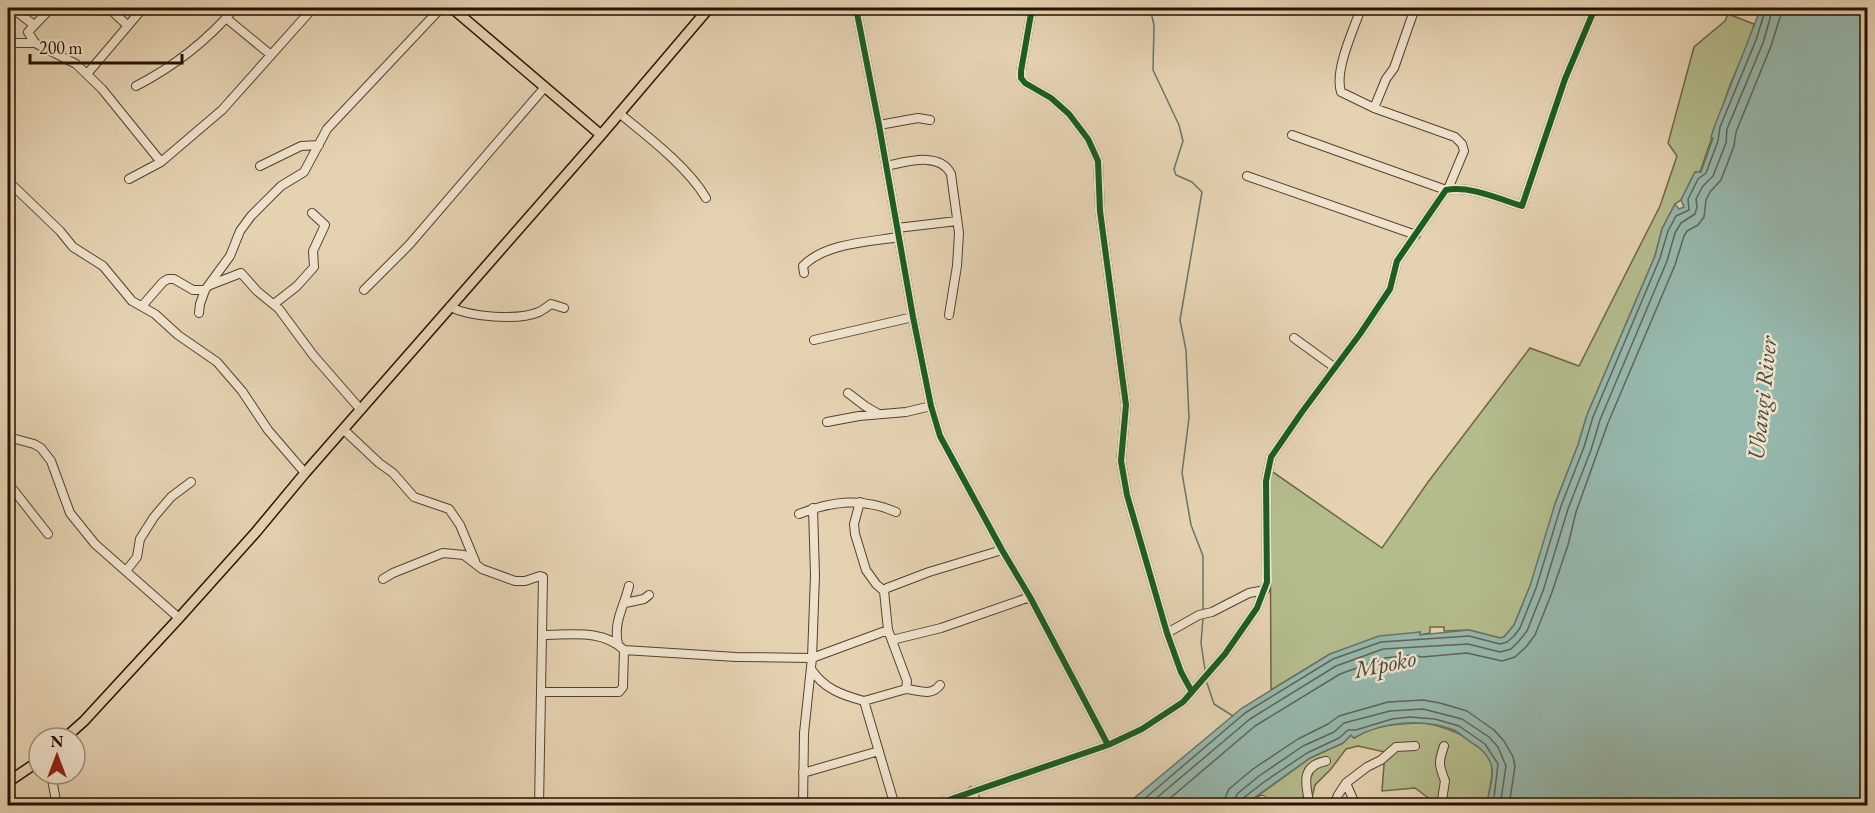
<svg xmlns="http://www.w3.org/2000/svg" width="1875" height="813" font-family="'EB Garamond',serif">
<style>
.green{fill:#b4bc8c;stroke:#6c6646;stroke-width:1.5}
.water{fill:#96b8ad;stroke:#697568;stroke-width:1.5}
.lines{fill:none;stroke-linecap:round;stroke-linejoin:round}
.shore{stroke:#5e6456;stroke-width:1.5}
.stream{stroke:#697568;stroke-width:1.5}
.minor-casing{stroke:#55412c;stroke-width:10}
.major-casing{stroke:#251100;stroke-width:12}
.minor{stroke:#eee2cc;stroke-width:8}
.major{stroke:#e5d2b1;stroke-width:9}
.cycleway-casing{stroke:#eee2cc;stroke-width:10}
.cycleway{stroke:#1b5e20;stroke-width:6}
.labels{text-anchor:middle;stroke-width:5;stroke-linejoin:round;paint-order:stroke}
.water-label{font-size:24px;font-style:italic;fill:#4d4b3d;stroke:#eee2cc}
</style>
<rect width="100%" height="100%" fill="#e5d2b1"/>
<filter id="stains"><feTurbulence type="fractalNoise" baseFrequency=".00333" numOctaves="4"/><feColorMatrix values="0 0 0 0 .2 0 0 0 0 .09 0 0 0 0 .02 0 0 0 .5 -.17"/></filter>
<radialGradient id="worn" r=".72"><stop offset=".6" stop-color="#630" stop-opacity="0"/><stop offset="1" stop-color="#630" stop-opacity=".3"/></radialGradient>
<path class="green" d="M1728,14L1754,24L1751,37L1730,85L1700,172H1695L1681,200L1675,204L1662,229L1655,256L1587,415L1578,445L1555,504L1546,539L1530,586L1514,625L1504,637L1500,638L1469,630L1444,631V627H1430V633L1420,635V632L1330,654L1271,690L1270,470L1382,548L1428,482L1530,348L1579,366L1660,206L1677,156L1668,143L1694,47L1725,21Z
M1424,723C1444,726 1490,742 1492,767C1493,779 1488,794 1487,805H1438L1415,788L1382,791L1385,752L1358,746L1346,749L1331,769L1315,785L1311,802L1314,805L1244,806L1310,758L1343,743L1351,735L1354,738C1375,725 1400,723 1424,723Z"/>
<path class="water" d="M1761,8H1867V805H1487C1488,794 1495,775 1491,764C1487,753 1479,747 1469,741C1464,737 1459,733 1454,730C1423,718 1382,721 1354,738L1351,735L1343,743L1310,758L1244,805H1126L1242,708L1330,654L1379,636L1420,632V635L1469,630L1500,638L1504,637L1514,625L1530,586L1555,504L1578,445L1587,415L1655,256L1662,229L1675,204L1679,209L1684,207L1681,200L1695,172H1701L1713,138L1711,137L1715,125Z"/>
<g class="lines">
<path class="shore" d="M1136,806L1245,713L1333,659L1381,642L1469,636L1500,644L1507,642L1514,636L1520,628L1536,588L1561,506L1584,447L1593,417L1660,258L1668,231L1676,216L1689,210L1688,199L1698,179L1706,173L1718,141L1720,127L1756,40L1766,8
M1147,806L1250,719L1336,666L1383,649L1468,644L1500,652L1511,649L1519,641L1527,631L1543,591L1568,509L1591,450L1600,420L1667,261L1675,233L1681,223L1695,214L1697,207L1696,199L1703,186L1713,176L1726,143L1727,129L1763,43L1773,8
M1161,806L1255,726L1340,674L1385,658L1412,655L1422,657L1467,653L1502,661L1515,657L1526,647L1535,635L1551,595L1568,545L1576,512L1608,423L1675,265L1684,236L1687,231L1698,225L1704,217L1706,200L1710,192L1721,180L1734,146L1736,132L1771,46L1783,8
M1224,806L1225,798L1229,789L1253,769L1298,739L1328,724L1339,716L1388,702L1423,700L1440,703L1467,711L1494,730L1504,741L1513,757L1515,766L1509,806
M1233,806L1237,794L1259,776L1303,746L1334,732L1344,723L1390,711L1423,709L1462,719L1489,737L1498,747L1506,766L1500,806
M1240,806L1242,799L1264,782L1307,753L1339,738L1348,730H1356L1392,719L1410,717L1435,719L1459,726L1485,744L1498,764L1493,806"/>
<path class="stream" d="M1150,8L1154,25L1153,70L1179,125L1183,141L1174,169L1176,175L1192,182L1202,192L1180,320L1186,350L1189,418L1182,473L1191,525L1203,556V609
M1203,618L1201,643L1205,670
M1207,683L1214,704L1233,716"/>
<defs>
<path id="minor" d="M12,8L34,25
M51,8L28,32L35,43L76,64L102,89L161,162
M109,8L127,25
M856,8L879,125L913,317L931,406L940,436L1002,550L1030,597L1108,745
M1032,8L1021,71V78L1025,83L1051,98L1069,114L1088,139L1098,161L1100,211L1126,405L1121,461L1127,495L1167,633L1181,672L1192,692
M1361,8C1354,29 1334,70 1341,92L1374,108L1455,137L1462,144L1464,151L1448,189
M226,18L271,55
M8,43H35
M87,74L143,8
M136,86C175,66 206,42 235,8
M1374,108L1386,79L1394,68L1415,8
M619,113C647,136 688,167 706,198
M879,125L918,118L930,120
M1292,135L1446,190
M260,166L301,146L319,145
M886,166C906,162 940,151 951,174L959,233L957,266L949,315
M1247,176L1416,235
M129,179L161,162L222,110L313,8
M8,181L60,231L73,247L103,266L132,301L155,314L178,335L217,362L242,391L268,430L305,473
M897,228L957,221
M804,273L803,266C825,243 869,242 899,237
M210,285L241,273L257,291L279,309L313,355L361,410
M364,290L409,245L545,87
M274,304L297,286L314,267L313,251L325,225L312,213
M142,306L163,282L168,279H174L193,290H205
M450,307C471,317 517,321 539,312C543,310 547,307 551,304L564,308
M199,313L200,304L205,290L230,256L240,231L251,216L281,186L304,172L327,129L441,8
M1294,338L1334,367
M814,340L913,317
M848,393L865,406L877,413
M827,422L859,416L906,412L931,406
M343,429L379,463L393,473L414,497L449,509L460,525L475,561
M8,437L34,444L41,448L51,461L70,513L95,544L179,618
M8,483L48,534
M860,502L854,524L855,534L866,570L876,584L884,591
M799,514C832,501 862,497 896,512
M126,571L137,557L140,539L154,517L171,497L191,482
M383,579L393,573L443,553L464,555L482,569L515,581H525L540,576L543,577L539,806
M625,603L644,599L649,595
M1167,633L1199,615L1212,612L1249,593L1265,590
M543,635C572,635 602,629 624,650
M892,640L941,628L1030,597
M618,644C613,622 624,607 629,586
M811,669C824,689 842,695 864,701
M906,689C919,690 931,697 940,685
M542,692H619L623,687L624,650L736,657L812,658L888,630
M803,773L879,751
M51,774L57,806
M972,791L978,806
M1262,800L1263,806
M803,806L804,733L812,658L815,575L813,508
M895,806L864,701L906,689L907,681L888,630L884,591L887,588L929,572L1002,550
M931,806L1108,745L1142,729L1183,702L1225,654L1257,608L1267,582L1266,481L1271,457L1302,412L1360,334L1390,289L1397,261L1446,190C1469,185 1499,199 1522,206L1565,79L1595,8
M1310,806C1306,786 1299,766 1326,761
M1334,806L1338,795L1346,783
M1356,806L1346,783L1367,767L1381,760L1396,747L1415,746
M1441,806L1445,781C1439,765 1438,763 1444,746"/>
<path id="major" d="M452,8L601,135
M65,738L84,721L179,618L256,532L305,473L601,135L709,8
M8,782L39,761"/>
</defs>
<use href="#minor" class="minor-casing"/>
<use href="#major" class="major-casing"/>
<use href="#minor" class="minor"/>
<use href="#major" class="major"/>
<defs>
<path id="cycleway" d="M856,8L879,125L913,317L931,406L940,436L1002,550L1030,597L1108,745
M1032,8L1021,71V78L1025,83L1051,98L1069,114L1088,139L1098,161L1100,211L1126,405L1121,461L1127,495L1167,633L1181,672L1192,692
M931,806L1108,745L1142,729L1183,702L1225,654L1257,608L1267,582L1266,481L1271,457L1302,412L1360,334L1390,289L1397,261L1446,190C1469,185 1499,199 1522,206L1565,79L1595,8"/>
</defs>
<use href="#cycleway" class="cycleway-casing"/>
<use href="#cycleway" class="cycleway"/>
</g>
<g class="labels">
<g class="water-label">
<text transform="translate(1762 398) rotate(-84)" y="8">Ubangi River</text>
<text transform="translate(1385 664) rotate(-12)" y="8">Mpoko</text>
</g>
</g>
<rect width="1875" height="813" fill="none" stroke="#e5d2b1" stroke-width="30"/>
<rect x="9" y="9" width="1857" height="795" fill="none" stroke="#251100" stroke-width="3"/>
<rect x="15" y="15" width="1845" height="783" fill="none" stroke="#251100" stroke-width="1.5"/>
<g transform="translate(57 756)"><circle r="28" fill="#eee2cc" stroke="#9e8e7a" stroke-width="1.5"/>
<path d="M0-4.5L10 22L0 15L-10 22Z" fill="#8f2418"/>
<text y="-9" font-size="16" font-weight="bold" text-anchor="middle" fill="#251100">N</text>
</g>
<path d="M30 54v9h152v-9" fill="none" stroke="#251100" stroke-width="3"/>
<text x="39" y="54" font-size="18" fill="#251100" stroke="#eee2cc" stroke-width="4.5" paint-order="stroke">200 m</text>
<rect width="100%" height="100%" filter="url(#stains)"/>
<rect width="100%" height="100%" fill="url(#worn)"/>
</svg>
